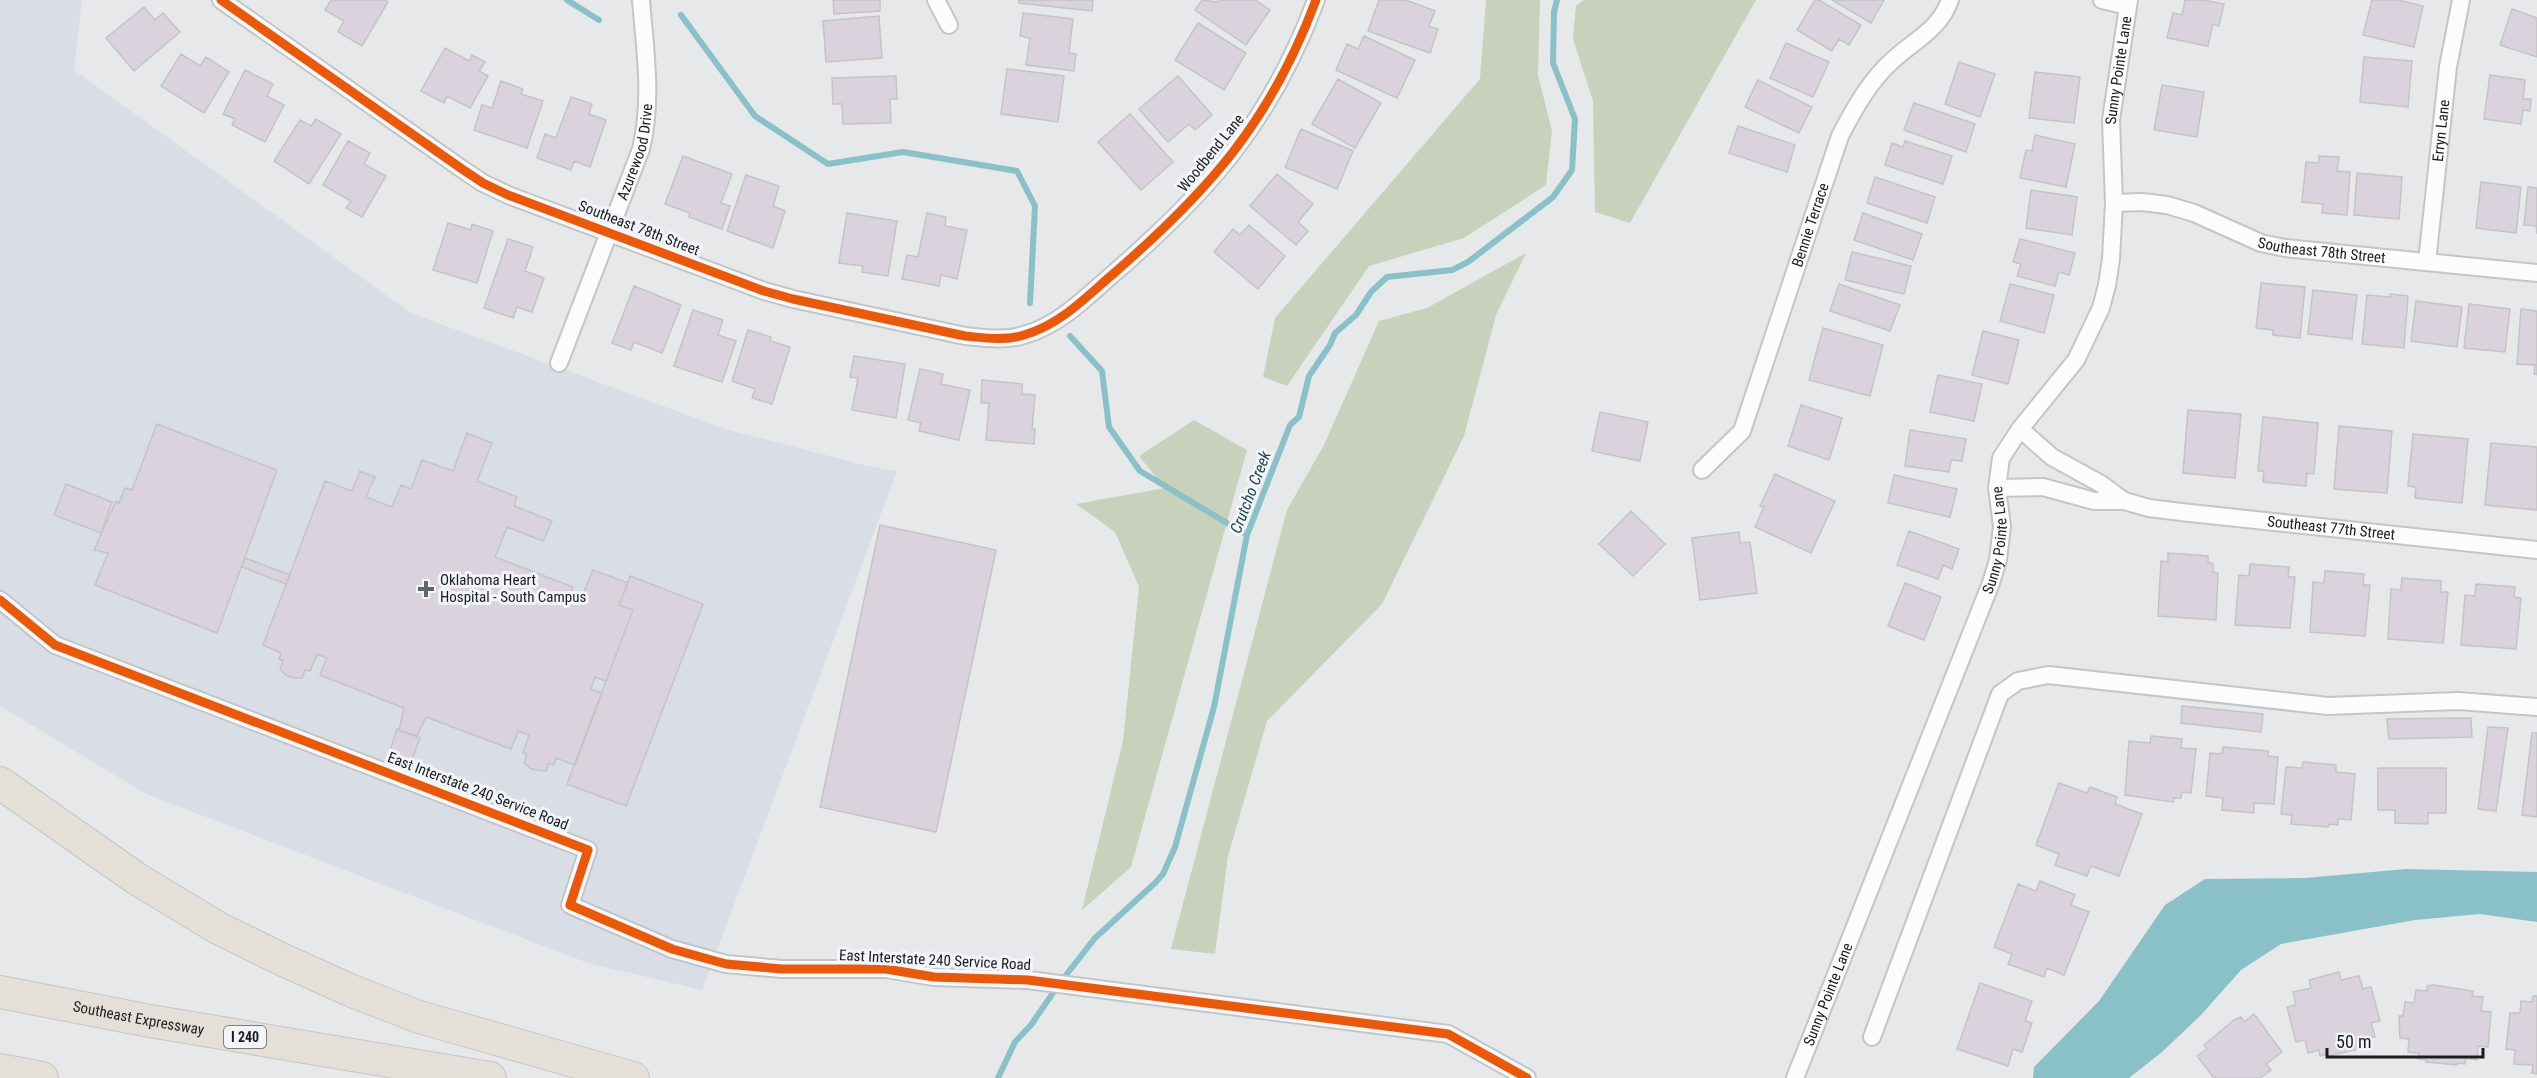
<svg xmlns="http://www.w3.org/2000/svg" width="2537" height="1078" font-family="'Roboto Condensed',sans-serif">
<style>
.built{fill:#d9dde5}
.green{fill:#c7d1bc}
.water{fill:#8ac1c8}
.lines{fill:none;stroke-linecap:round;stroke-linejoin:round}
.stream{stroke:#8ac1c8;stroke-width:6}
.building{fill:#dad3de;stroke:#c3c4c6;stroke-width:1.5}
.minor-casing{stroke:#c4c5c7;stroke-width:20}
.motorway-casing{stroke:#c4c5c6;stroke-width:34}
.minor{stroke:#fbfcfc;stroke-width:16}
.motorway{stroke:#e4e0d7;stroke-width:32}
.cycleway-casing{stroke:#f1f4f9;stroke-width:13}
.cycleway{stroke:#e8590c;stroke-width:9}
.poi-dot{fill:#626365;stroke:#f1f4f9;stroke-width:2}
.labels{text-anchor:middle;stroke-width:6;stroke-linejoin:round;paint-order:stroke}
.shield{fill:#f1f4f9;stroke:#5b5d5f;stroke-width:1.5}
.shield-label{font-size:14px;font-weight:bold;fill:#1b1c1d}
.street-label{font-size:15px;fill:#1b1c1d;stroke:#f1f4f9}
.poi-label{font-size:15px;fill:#1b1c1d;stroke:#f1f4f9;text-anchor:start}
.water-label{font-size:16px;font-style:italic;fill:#1e4347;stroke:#f1f4f9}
</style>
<rect width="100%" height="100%" fill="#e6e8ea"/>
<path class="built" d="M0,0H82L74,70L411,313L725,429L868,466L897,471L702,990L588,963L146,794L0,706Z"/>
<path class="green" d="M1486,0H1540L1538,75L1552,131L1546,185L1464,238L1369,266L1287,386L1263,377L1275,318L1480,79Z
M1584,0H1756L1630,223L1595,212L1593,101L1573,39L1576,6Z
M1526,253L1496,315L1464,436L1382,604L1267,721L1228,856L1215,954L1171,949L1287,510L1324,445L1379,321L1427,308Z
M1194,420L1247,450L1131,867L1082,910L1123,741L1139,587L1115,532L1076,504L1165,488L1139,456Z"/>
<path class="water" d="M2406,869L2537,872V922L2480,914L2415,920L2281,944L2241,970L2201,1015L2162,1052L2129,1078H2033L2034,1067L2099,1001L2165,905L2205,879L2305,878Z"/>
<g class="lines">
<path class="stream" d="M567,0L599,20
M681,15L755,116L828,164L903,152L1017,171L1035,206L1030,303
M1070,336L1102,371L1109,427L1140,471L1247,535
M998,1078L1015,1042L1031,1025L1059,984L1095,938L1155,883L1163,874L1175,847L1214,707L1247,535L1290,425L1299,417L1309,376L1330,345L1335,333L1356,315L1371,292L1387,277L1452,270L1468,262L1553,197L1572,170L1575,119L1553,63L1554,12L1557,0"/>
</g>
<path class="building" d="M331,0H384L388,2L362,46L338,32L344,21L325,10Z
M833,0H880V11L834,14Z
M1019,0H1093L1092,11L1019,3Z
M1202,0L1217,2L1219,0H1255L1270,10L1246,45L1195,10Z
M1379,0H1406L1435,11L1429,26L1438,29L1430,53L1368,31Z
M1815,0H1819L1861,25L1849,45L1839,39L1832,51L1797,30Z
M1832,0H1884L1871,23Z
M2185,0H2204L2224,4L2219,26L2213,24L2208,46L2167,38L2173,13L2182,15Z
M2372,0H2399L2423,6L2414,47L2363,35Z
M144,7L155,20L163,13L180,32L134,71L106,38Z
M2512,9L2537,18V57L2500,45Z
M1023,13L1073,19L1069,53L1076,54L1074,71L1026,65L1030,38L1020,36Z
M879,16L882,58L826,62L823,21Z
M1198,23L1246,53L1224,90L1175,60Z
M1364,36L1415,60L1397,98L1336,70L1347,44L1358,49Z
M1786,43L1829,62L1813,97L1770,78Z
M445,48L469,61L472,55L485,62L479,71L488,76L470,108L447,96L444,103L421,91Z
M181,54L200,66L206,57L229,72L204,113L161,86Z
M2364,57L2412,61L2408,107L2360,102Z
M1959,62L1995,74L1980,117L1945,104Z
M1007,69L1064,76L1058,122L1001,114Z
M245,70L273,84L267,96L284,105L265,142L232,125L235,119L223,114Z
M2035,72L2080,77L2074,123L2029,118Z
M2490,75L2525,80L2523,99H2531L2530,111L2523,110L2521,124L2484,119Z
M896,76L897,99H890L891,123L843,124L842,104H833L832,78Z
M1178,76L1212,115L1195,130L1189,124L1168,142L1139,109Z
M1338,79L1381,103L1355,148L1312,124Z
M1758,80L1812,107L1799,133L1745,107Z
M501,81L523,89L521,94L543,101L527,148L474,130L482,105L492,108Z
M2162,85L2204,92L2197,137L2154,130Z
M571,97L592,104L589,114L606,120L590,167L574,161L571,170L537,158L545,134L556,138Z
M1914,103L1975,124L1966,152L1904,130Z
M1130,114L1173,162L1141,190L1098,142Z
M316,119L341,134L309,184L274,161L300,120L311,126Z
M1738,126L1795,145L1787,172L1729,153Z
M1301,129L1353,151L1337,189L1285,167Z
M2035,135L2075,144L2066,187L2020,178L2026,150L2032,151Z
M348,141L370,153L364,164L386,176L362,217L346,208L351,201L323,185Z
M1905,141L1952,156L1943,184L1885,165L1892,143L1903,147Z
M683,156L732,174L721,203L730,206L722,229L689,217L690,213L665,204Z
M2319,156L2339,157L2337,171L2350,172L2347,215L2322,213L2323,204L2302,202L2306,162L2319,163Z
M2357,173L2402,177L2399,219L2354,215Z
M1277,174L1313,204L1298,222L1308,231L1296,245L1250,206Z
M746,175L779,186L773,206L785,211L773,248L727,231Z
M1875,177L1935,197L1927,223L1867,203Z
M2481,182L2521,187L2516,233L2476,228Z
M2528,187L2537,188V234L2536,226L2524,225Z
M2031,190L2077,197L2072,235L2026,228Z
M847,213L897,221L888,276L862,272L863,266L839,263Z
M927,213L946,217L945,226L967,230L957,279L941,275L939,286L902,279L907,255L918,257Z
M1863,213L1922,234L1913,260L1854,240Z
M448,223L471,230L472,224L493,231L477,283L433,270Z
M1249,225L1285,256L1258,289L1214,252L1233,229L1240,235Z
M508,239L533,247L525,271L544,278L532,312L517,307L513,318L484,308Z
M2020,239L2075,253L2069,275L2059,272L2055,286L2017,276L2021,264L2013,262Z
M1852,252L1911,266L1904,294L1845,280Z
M2261,283L2305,287L2300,338L2273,335V330L2256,328Z
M1839,284L1900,305L1890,331L1830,311Z
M2010,284L2054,295L2044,333L2000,321Z
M634,286L681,305L662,353L634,342L631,350L612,343Z
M2313,290L2357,295L2352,339L2308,334Z
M2390,294L2408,296L2404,348L2362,344L2367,295L2390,297Z
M2416,301L2462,307L2457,347L2411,341Z
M2469,304L2510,309L2505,352L2464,348Z
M2521,309L2537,311V375L2534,374L2535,365L2517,364Z
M693,310L723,320L718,335L736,341L722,382L674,366Z
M1823,328L1883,345L1870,396L1809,380Z
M748,330L771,337L770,341L790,347L772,404L752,398L755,389L732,381Z
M1983,331L2019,340L2008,384L1972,375Z
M854,356L905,364L896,418L852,410L858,378L850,377Z
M920,369L943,374L941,384L970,390L959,440L919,431L921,423L908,420Z
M1938,375L1982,384L1974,421L1930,412Z
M982,380L1022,384V394L1035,395L1032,429H1035L1034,444L986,440L989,403H981Z
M1801,405L1842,418L1829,460L1788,446Z
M2188,410L2241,414L2235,478L2183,473Z
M1600,412L1648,422L1640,461L1592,451Z
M2263,417L2318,423L2314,474L2307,473L2306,486L2263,482L2264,471H2258Z
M157,424L277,470L217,633L95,585L108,553L94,550L116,501L119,503L125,488L132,490Z
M2339,426L2392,431L2387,493L2334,489Z
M1910,430L1966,439L1962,461L1951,460L1949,472L1905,466Z
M467,433L492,443L477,481L517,497L514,506L552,521L543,541L507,527L495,557L573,587L570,595L581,599L593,570L628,583L619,605L633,610L606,681L595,677L591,689L602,693L575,765L556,758L554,765L549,763L546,771L531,769L524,763L527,754L523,753L529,735L518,731L511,749L426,717L417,736L399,730L404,708L320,675L327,658L317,654L310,671L305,670L302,678H295L287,676L280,669L283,661L279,659L281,653L263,645L325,481L352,491L360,471L375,477L366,497L392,507L401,485L411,489L422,460L453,471Z
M2413,434L2468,439L2462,503L2415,498L2416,487L2408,486Z
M2491,443L2537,447V510L2485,505Z
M1775,474L1835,501L1811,553L1755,527L1764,507L1760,506Z
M1894,475L1957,489L1950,517L1888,503Z
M66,484L112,502L101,533L54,515Z
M1631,511L1665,544L1633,576L1599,544Z
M880,525L996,550L936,832L820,807Z
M1909,531L1959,549L1952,569L1943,565L1938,579L1897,565Z
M1739,532L1740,543L1750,542L1757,593L1700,600L1692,538Z
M2168,553L2208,556V562L2213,564V572L2218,573L2216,620L2158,616L2161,561L2168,562Z
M245,558L290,575L286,584L242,567Z
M2250,564L2289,567L2288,577H2295L2290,628L2235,625L2239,575L2249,576Z
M2325,571L2364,574L2363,585H2370L2365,636L2310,632L2313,582L2324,583Z
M630,576L703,604L626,806L567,784L633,610L619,605Z
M2402,578L2441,581V592H2448L2443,643L2388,639L2391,589L2401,590Z
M1905,583L1941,597L1924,640L1888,626Z
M2476,584L2515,587L2514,597L2521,598L2516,649L2461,645L2465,595L2475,596Z
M2182,706L2263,714L2261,732L2181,723Z
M2471,718L2472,737L2389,739L2387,719Z
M2488,727L2508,728L2496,811L2478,809Z
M397,729L420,738L409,768L387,760Z
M2532,733H2537V817L2522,815Z
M2151,736L2182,739L2181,748L2196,749L2191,793L2182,792L2181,798H2174L2173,802L2125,795L2129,741L2150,743Z
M2223,747L2268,751V756L2278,757L2274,804L2254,803V813L2222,810L2223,798L2206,796L2210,753L2222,754Z
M2303,762L2336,765V772L2355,774L2351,820L2338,819V825L2329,824L2328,827L2291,824L2292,815L2281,814L2286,767L2302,768Z
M2378,768H2446V813H2428V824L2395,823V810H2378Z
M2059,783L2087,793L2090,787L2117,797L2115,804L2142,814L2119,876L2091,866L2087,876L2055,865L2059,854L2036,845Z
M2040,881L2075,895L2071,905L2089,912L2064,975L2047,968L2044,977L2008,964L2012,954L1994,947L2018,884L2036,891Z
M2339,972L2341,980L2359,976L2363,989L2371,987L2380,1021L2371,1023L2375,1037L2364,1039L2365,1045L2358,1046L2359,1049L2328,1056L2327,1054L2320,1056L2319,1050L2308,1053L2305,1040L2296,1042L2287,1007L2296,1005L2293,992L2311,988L2309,980Z
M1980,983L2032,1001L2025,1021L2032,1023L2022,1052L2013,1049L2008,1066L1957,1049Z
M2434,985L2473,991L2472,996L2483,997L2481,1011L2491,1012L2488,1047L2478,1046L2477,1060L2466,1058L2465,1064L2458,1063L2457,1065L2426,1062V1060L2418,1059L2419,1053L2408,1052L2409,1039L2400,1038L2399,1016H2403L2405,1002L2414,1003L2416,990L2427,991V986Z
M2533,996H2537V1074L2532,1073L2533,1065L2514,1064L2515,1050L2506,1049L2510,1013H2520L2521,1001L2532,1002Z
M2254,1014L2282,1052L2266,1064L2271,1070L2260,1078H2214L2197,1056L2207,1049L2204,1045L2234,1020L2241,1017L2244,1022Z"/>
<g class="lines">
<defs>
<g id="minor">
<path d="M221,0L462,169L483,183L508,195L764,291L793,299L965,336C985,338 1005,341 1024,335C1060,325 1086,297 1113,274C1209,191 1271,121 1316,0"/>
<path d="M936,0L949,25"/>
<path d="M2102,0L2127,6"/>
<path id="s1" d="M2114,203L2142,202L2167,205L2194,213L2261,243L2285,248L2537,273"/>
<path id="s2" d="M2427,262L2448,67L2461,0"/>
<path id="s3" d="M559,363L641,149C653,99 645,50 641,0"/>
<path d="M2020,429L2052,457L2101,484L2124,501"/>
<path id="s4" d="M1702,470L1742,431L1840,136C1854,109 1870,80 1893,60C1916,39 1939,30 1950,0"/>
<path id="s5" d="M1997,488L2043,487L2094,501H2124L2149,508L2181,512L2537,550"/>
<path d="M0,600L55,645L588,850L570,905L672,949L726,964L782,969H886L934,977L1028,980L1448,1034L1527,1078"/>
<path d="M1872,1037L2000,694L2018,681L2048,675L2328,706L2458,701L2537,707"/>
<path id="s6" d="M1795,1078L1991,583L1998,560L2002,526L1997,488L2001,458L2020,429L2076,360L2101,308L2107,285L2111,259L2114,203L2111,120L2129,0"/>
</g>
<g id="motorway">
<path d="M0,783L137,879L218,928L281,959L352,991L419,1017L633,1078"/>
<path id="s7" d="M0,992L150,1021L490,1078"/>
<path d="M0,1070L42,1078"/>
</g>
</defs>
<use href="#minor" class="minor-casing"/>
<use href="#motorway" class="motorway-casing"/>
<use href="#minor" class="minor"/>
<use href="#motorway" class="motorway"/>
<defs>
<path id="cycleway" d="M221,0L462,169L483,183L508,195L764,291L793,299L965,336C985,338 1005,341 1024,335C1060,325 1086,297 1113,274C1209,191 1271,121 1316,0
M0,600L55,645L588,850L570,905L672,949L726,964L782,969H886L934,977L1028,980L1448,1034L1527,1078"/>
</defs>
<use href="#cycleway" class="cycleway-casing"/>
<use href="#cycleway" class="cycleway"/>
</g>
<path class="poi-dot" d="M423 580h6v6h6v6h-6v6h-6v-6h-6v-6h6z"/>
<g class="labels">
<rect class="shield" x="224" y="1026" width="42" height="22" rx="4.5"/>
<g class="shield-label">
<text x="245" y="1042">I 240</text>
</g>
<g class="street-label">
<text dy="5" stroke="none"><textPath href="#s6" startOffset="1080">Sunny Pointe Lane</textPath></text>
<text dy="5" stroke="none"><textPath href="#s2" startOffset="132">Erryn Lane</textPath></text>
<text dy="5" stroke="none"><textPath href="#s3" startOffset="225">Azurewood Drive</textPath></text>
<text transform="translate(1211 153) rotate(-51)" y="5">Woodbend Lane</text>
<text dy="5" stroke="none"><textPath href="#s4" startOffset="273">Bennie Terrace</textPath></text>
<text transform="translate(639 228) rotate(21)" y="5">Southeast 78th Street</text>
<text dy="5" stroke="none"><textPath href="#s1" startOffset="216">Southeast 78th Street</textPath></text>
<text dy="5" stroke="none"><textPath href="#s5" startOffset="338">Southeast 77th Street</textPath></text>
<text dy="5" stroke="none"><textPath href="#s6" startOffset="576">Sunny Pointe Lane</textPath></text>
<text transform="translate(478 791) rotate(21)" y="5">East Interstate 240 Service Road</text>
<text transform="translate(935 960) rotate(3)" y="5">East Interstate 240 Service Road</text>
<text dy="5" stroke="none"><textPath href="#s6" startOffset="90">Sunny Pointe Lane</textPath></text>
<text dy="5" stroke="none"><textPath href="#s7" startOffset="141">Southeast Expressway</textPath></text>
</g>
<g class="poi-label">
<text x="440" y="585">Oklahoma Heart<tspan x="440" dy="17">Hospital - South Campus</tspan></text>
</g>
<g class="water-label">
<text transform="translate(1250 492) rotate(-69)" y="6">Crutcho Creek</text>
</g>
</g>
<path d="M2327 1048v9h156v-9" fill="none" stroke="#1b1c1d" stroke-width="3"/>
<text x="2336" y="1048" font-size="18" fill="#1b1c1d" stroke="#f1f4f9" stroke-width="4.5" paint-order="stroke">50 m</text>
</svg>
